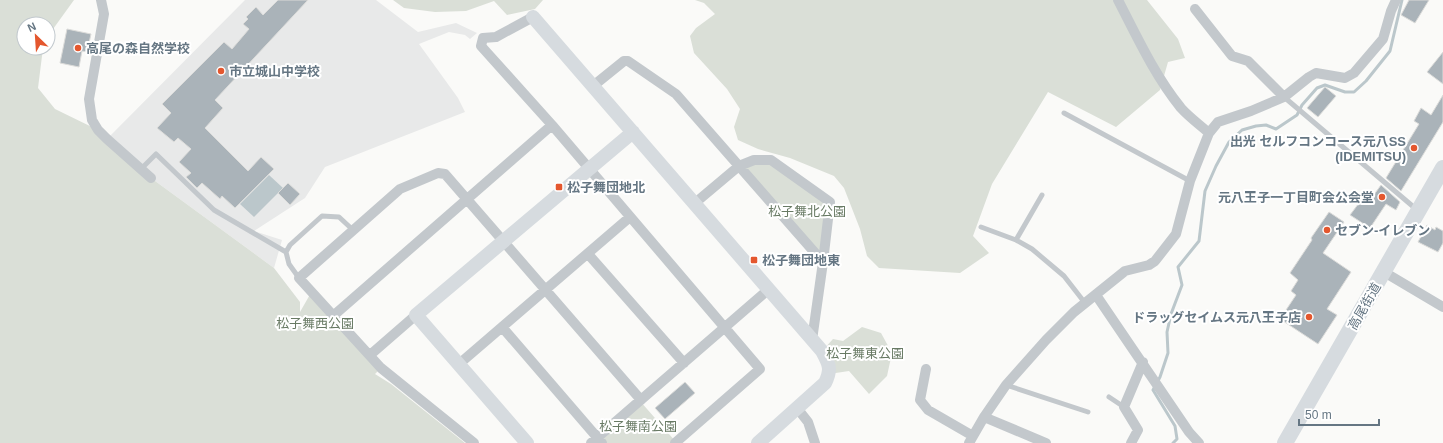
<svg xmlns="http://www.w3.org/2000/svg" width="1443" height="443" font-family="Arial,'Noto Sans JP',sans-serif">
<style>
.built{fill:#e8e9e9}
.green{fill:#dadfd7}
.water{fill:#bbc7cb}
.lines{fill:none;stroke-linecap:round;stroke-linejoin:round}
.stream{stroke:#bbc7cb;stroke-width:3}
.building{fill:#aab3b9;stroke:#dcdcda}
.lane{stroke:#c3c8cc;stroke-width:5}
.street{stroke:#c3c8cc;stroke-width:10}
.secondary{stroke:#d6dbdf;stroke-width:14}
.primary{stroke:#d6dbdf;stroke-width:16}
.poi-dot{fill:#e4572e;stroke:#fff;stroke-width:1.5}
.labels{text-anchor:middle;stroke-width:4;stroke-linejoin:round;paint-order:stroke}
.poi-label{font-size:13px;font-weight:bold;fill:#657683;stroke:#fff;text-anchor:start}
.park-label{font-size:13px;fill:#687a64;stroke:#fff}
.street-label{font-size:13px;fill:#657683;stroke:#fff}
</style>
<rect width="100%" height="100%" fill="#fafaf8"/>
<path class="built" d="M245,0H376L418,32L456,23L477,33L470,39L465,35L449,32L419,44L458,98L465,112L325,167L305,198L254,231L282,240L274,268L151,178L107,139Z"/>
<path class="green" d="M0,0H74L48,36V24H24V48H43L38,88L55,109L98,130L151,178L274,268L300,302V312L312,291L381,368L375,374L391,384L465,443H0Z
M393,0H543L535,9L507,15L494,1L466,11L435,12L404,8Z
M695,0H1147L1178,39L1185,58L1168,62L1160,90L1116,127L1048,92L992,184L973,236L989,253L960,273L879,268L867,256L860,229L844,188L834,176L790,158L758,149L738,140L734,127L740,109L727,89L694,53L690,36L696,28L715,14L704,3Z
M771,160L830,202L823,262L739,166Z
M862,327L881,333L892,353L887,376L869,394L849,371L829,374L822,351L833,339L843,341Z
M640,401L676,442L675,443H602L597,438Z"/>
<path class="water" d="M269,175L283,188L254,217L240,204Z"/>
<g class="lines">
<path class="stream" d="M1173,443L1177,439L1175,426L1153,390L1160,377L1168,353L1167,332L1171,314L1182,285L1178,267L1199,241L1205,191L1216,166L1229,142L1242,130L1256,126L1266,125L1276,129L1297,115L1302,105L1317,88L1325,85L1345,92H1354L1366,81L1390,51L1402,0"/>
</g>
<path class="building" d="M278,0H308L215,100L223,108L205,128L248,171L261,157L274,169L235,208L222,196L220,199L202,183L197,188L186,177L191,173L179,162L191,149L178,138L174,142L157,128L171,113L162,104L224,42L232,49L249,29L243,24L248,19L246,17L256,7L263,15Z
M1409,0H1429L1415,23L1401,15Z
M67,29L91,34L87,52L82,51L79,67L60,63Z
M1443,52V84L1427,72Z
M1325,87L1336,96L1318,117L1307,108Z
M1443,95V122L1401,191L1386,178L1419,124L1414,121L1421,108L1431,115Z
M288,183L300,194L290,205L278,193Z
M1381,185L1400,202L1396,210L1386,204L1370,228L1350,215L1362,199L1368,203Z
M1329,212L1344,222L1323,253L1351,272L1327,309L1337,315L1318,344L1280,319L1296,295L1291,291L1298,280L1290,273L1312,240L1311,238Z
M1427,225L1435,230L1436,227L1443,231V243L1438,252L1418,242Z
M685,382L695,393L665,419L655,408Z"/>
<g class="lines">
<path class="lane" d="M1284,97L1416,209
M1064,113L1190,181
M140,170L156,154L214,210L286,252
M981,227L1016,240L1032,249L1064,276L1085,303
M1016,240L1042,195
M299,278L289,264L286,252L290,245L322,216L339,217L353,230
M1006,385L1088,412
M1109,397L1124,407"/>
<path class="street" d="M101,0L104,14L89,99L92,120L98,130L107,139L151,178
M1118,0C1137,37 1155,76 1181,108C1189,117 1200,125 1209,133
M1195,9L1232,56L1248,61L1284,97
M533,17L496,37L483,38L481,46L552,125L760,369L675,443
M593,86L624,61H628L676,94L823,262L812,340
M695,203L739,166L754,160H771L830,202L823,262
M588,254L684,363
M1384,272L1443,307
M1096,295L1189,432L1199,443
M333,316L552,125
M502,327L602,443
M370,355L416,315
M459,364L630,217
M926,369L920,400L928,410L973,436
M797,408L808,422L815,443
M984,417L1046,443
M474,443L381,368L299,278L400,189L438,173L445,174L641,400
M591,443L769,289
M969,443L984,417L1006,385L1046,340L1074,312L1125,271L1149,265L1155,261L1176,234L1190,181L1209,133L1218,122L1251,111L1284,97L1309,77L1316,73L1345,78L1354,73L1383,39L1391,11L1396,0
M1131,443L1138,430L1124,407L1143,362"/>
<path class="secondary" d="M533,17L822,351C829,364 832,369 825,383L758,443
M527,443L416,315L633,132"/>
<path class="primary" d="M1285,443L1443,168"/>
</g>
<g class="poi-dot">
<circle cx="78" cy="48" r="4"/>
<circle cx="221" cy="71" r="4"/>
<circle cx="1414" cy="148" r="4"/>
<rect x="555" y="183" width="8" height="8" rx="2"/>
<circle cx="1382" cy="197" r="4"/>
<circle cx="1327" cy="230" r="4"/>
<rect x="750" y="256" width="8" height="8" rx="2"/>
<circle cx="1309" cy="317" r="4"/>
</g>
<g class="labels">
<g class="poi-label">
<text x="86" y="53">高尾の森自然学校</text>
<text x="229" y="76">市立城山中学校</text>
<text x="1406" y="146" text-anchor="end">出光 セルフコンコース元八SS<tspan x="1406" dy="15">(IDEMITSU)</tspan></text>
<text x="567" y="192">松子舞団地北</text>
<text x="1374" y="202" text-anchor="end">元八王子一丁目町会公会堂</text>
<text x="1335" y="235">セブン-イレブン</text>
<text x="762" y="265">松子舞団地東</text>
<text x="1301" y="322" text-anchor="end">ドラッグセイムス元八王子店</text>
</g>
<g class="park-label">
<text x="807" y="216">松子舞北公園</text>
<text x="315" y="328">松子舞西公園</text>
<text x="865" y="358">松子舞東公園</text>
<text x="638" y="431">松子舞南公園</text>
</g>
<g class="street-label">
<text transform="translate(1364 306) rotate(-60)" y="5">高尾街道</text>
</g>
</g>
<g transform="translate(36 36) rotate(335)"><circle r="19" fill="#ffffff" stroke="#c1c8cd"/>
<path d="M0-3L7 15L0 10L-7 15Z" fill="#e4572e"/>
<text y="-6" font-size="11" font-weight="bold" text-anchor="middle" fill="#657683">N</text>
</g>
<path d="M1299 419v6h80v-6" fill="none" stroke="#657683" stroke-width="2"/>
<text x="1305" y="419" font-size="12" fill="#657683" stroke="#ffffff" stroke-width="3" paint-order="stroke">50 m</text>
</svg>
